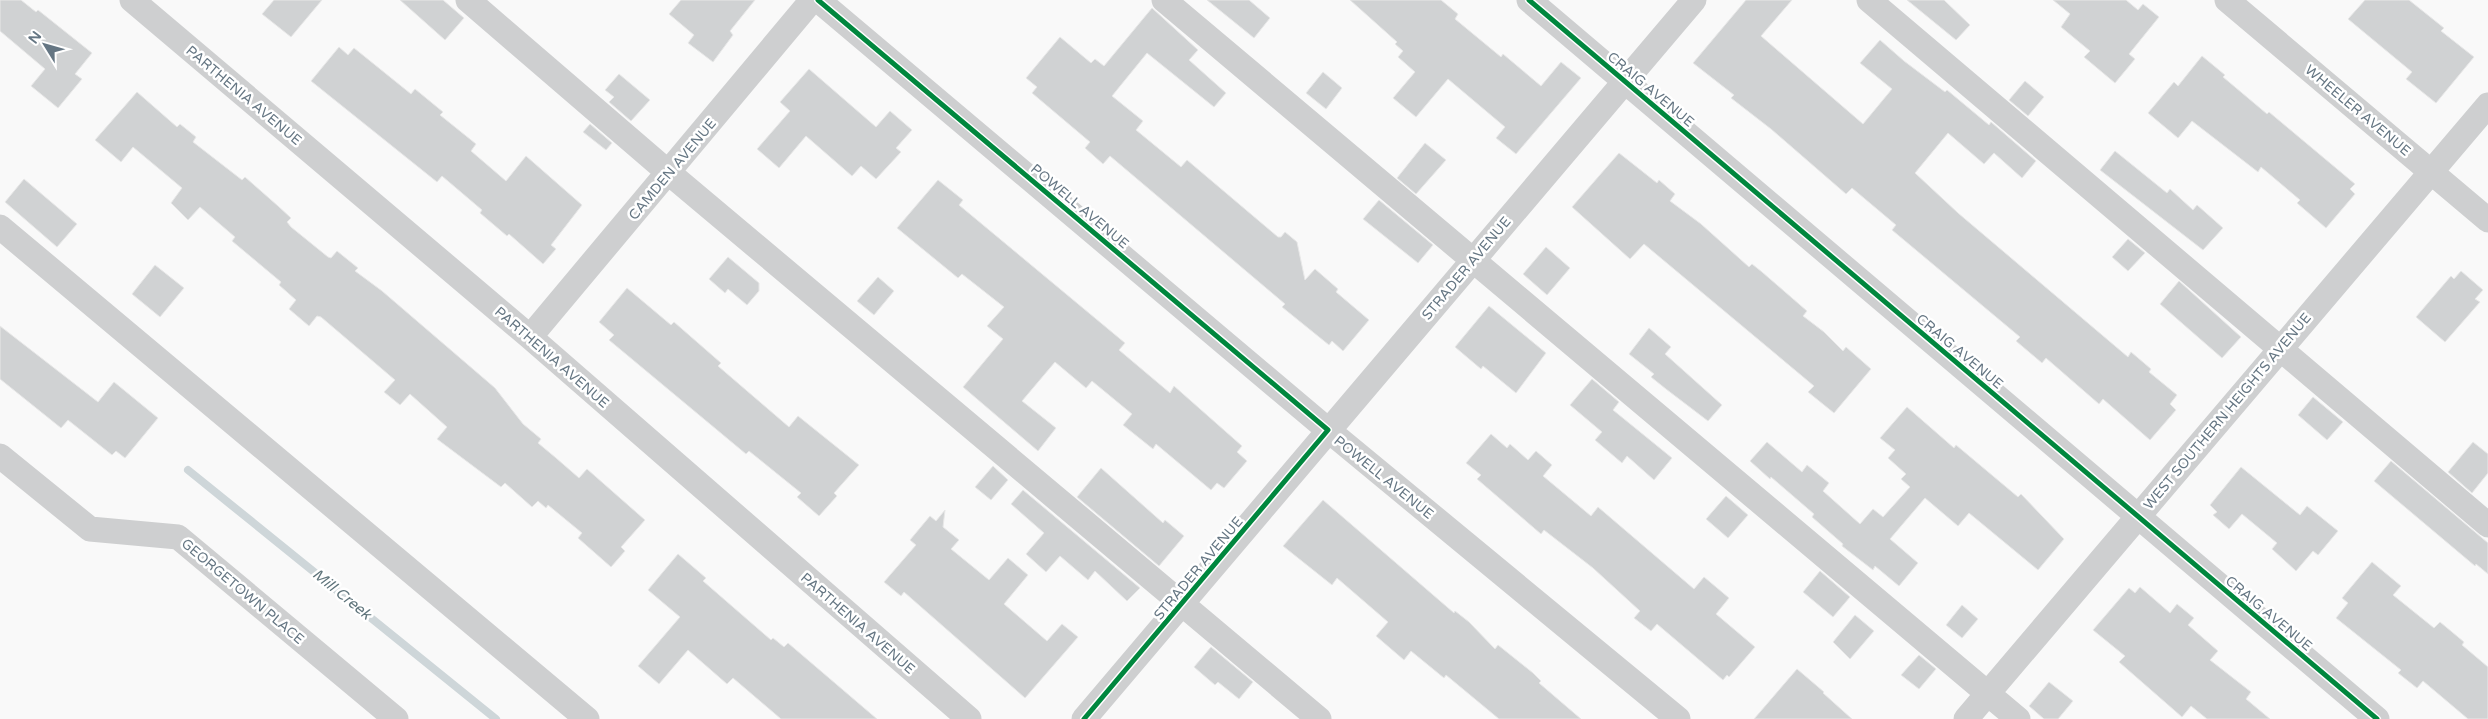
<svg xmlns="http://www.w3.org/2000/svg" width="2488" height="719" font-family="'Varela Round',sans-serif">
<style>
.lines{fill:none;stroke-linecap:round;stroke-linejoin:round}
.stream{stroke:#ced6d9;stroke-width:8}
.building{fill:#d0d2d3;stroke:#e8e8e8}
.minor{stroke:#cecfd0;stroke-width:25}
.cycleway-casing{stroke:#fff;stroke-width:8}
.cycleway{stroke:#00873e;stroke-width:5}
.labels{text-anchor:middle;stroke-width:5;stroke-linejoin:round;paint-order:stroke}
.street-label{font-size:14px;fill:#657683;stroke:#fff}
.water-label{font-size:15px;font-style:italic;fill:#60757c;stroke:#fff}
</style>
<rect width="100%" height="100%" fill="#f9f9f9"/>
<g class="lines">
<path class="stream" d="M188,470L496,719"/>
</g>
<path class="building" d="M0,0H21L36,12L38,10L92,53L75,74L82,79L58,108L31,86L45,69L0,31Z
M274,0H322L291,37L262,14Z
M400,0H443L464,18L445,40Z
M681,0H755L730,31L733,35L713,62L688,43L694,35L669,14Z
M1207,0H1249L1270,18L1254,38Z
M1350,0H1441L1458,14L1455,19L1501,57L1503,54L1541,86L1561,62L1581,78L1516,154L1496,138L1505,127L1448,79L1416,117L1393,98L1415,72L1398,57L1403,51L1395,44L1397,42Z
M1746,0H1792L1761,36L1863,124L1892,89L1860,63L1880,40L1904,61L1945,92L1947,90L1989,125L1991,122L2036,161L2022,178L1994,153L1984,164L1948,133L1915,173L1958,213L2128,357L2131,352L2151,369L2149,372L2177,395L2170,404L2176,410L2150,440L2103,399L2099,404L2046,358L2042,363L2016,341L2020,337L1892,230L1896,225L1852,188L1846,194L1771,129L1731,98L1734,95L1693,63Z
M1907,0H1944L1970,25L1956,40Z
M2053,0H2126L2138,10L2143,4L2159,17L2129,54L2135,59L2115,83L2084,57L2090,51L2061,27L2070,14Z
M2365,0H2409L2444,28L2441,31L2474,57L2436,103L2406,79L2412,72L2348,19Z
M1152,8L1198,50L1189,60L1226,93L1214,107L1147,53L1112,96L1143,121L1136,130L1181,167L1187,160L1278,237H1281L1285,232L1297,242L1305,280L1315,269L1338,289L1336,292L1369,320L1343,351L1332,341L1329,345L1282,307L1285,304L1110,156L1103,164L1085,148L1090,142L1032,93L1037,87L1026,78L1060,37L1091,63L1095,59L1104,66Z
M339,47L348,55L354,48L411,94L415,89L443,112L440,115L476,144L471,151L506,181L526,156L582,205L551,245L556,249L543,264L509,234L507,236L480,213L482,210L442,176L437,182L311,81Z
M2202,56L2225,75L2223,77L2248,98L2267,114L2269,112L2355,184L2350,189L2355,194L2326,228L2297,203L2300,200L2261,167L2258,172L2192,121L2178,138L2148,113L2174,82L2178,86Z
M809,69L876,127L890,111L912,130L896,148L901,152L876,179L861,166L852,176L806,136L779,168L757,149L790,111L780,102Z
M1323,72L1342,88L1326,109L1306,93Z
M619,74L650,100L631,121L609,102L614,97L605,90Z
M2025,81L2044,97L2028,116L2009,100Z
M137,92L177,127L180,124L196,137L193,142L242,180L245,177L278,206L291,218L287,222L291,227L328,257L331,258L337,251L358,268L355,271L382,291L495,388L523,424L541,439L538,443L556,458L579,478L587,469L645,520L621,547L625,551L611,567L578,538L582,533L548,505L546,508L538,501L532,507L505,483L501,487L437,439L447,427L410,394L400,405L384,392L395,380L321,317L317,316L309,326L289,309L296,300L279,285L281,282L232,241L235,237L200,207L188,220L171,203L182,188L133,147L121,162L95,140Z
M590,124L612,143L606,150L583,132Z
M1425,143L1446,160L1416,194L1397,178Z
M2115,151L2167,193L2170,189L2193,210L2197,205L2223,228L2203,250L2100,170Z
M1619,153L1657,183L1659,180L1675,194L1670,201L1701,224L1749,267L1752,264L1762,272L1807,311L1803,316L1824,332L1843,351L1846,347L1871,369L1834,413L1808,392L1814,386L1644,244L1630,259L1572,207Z
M24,179L77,224L57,247L5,202Z
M938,180L963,200L959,205L1125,343L1119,350L1170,393L1174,386L1242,446L1237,452L1247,461L1224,488L1217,483L1211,490L1156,444L1153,449L1123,425L1132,414L1092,381L1086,388L1055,362L1022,401L1056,428L1038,451L963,387L1003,339L987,326L1004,307L962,274L958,278L897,228Z
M1379,200L1433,245L1418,263L1363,219Z
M2128,239L2145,253L2128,271L2112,257Z
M1546,247L1570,268L1547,295L1523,274Z
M728,257L759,283V291L747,305L728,289L725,293L709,279Z
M155,265L184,288L160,317L132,294Z
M2461,271L2483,290L2475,299L2480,302L2445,342L2416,317L2451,276L2454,279Z
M878,277L894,291L874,315L857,301Z
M2179,281L2241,337L2222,358L2160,304Z
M627,288L671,325L674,322L721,363L718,366L789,427L798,416L859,465L834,493L837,496L819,516L797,497L801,493L749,451L746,454L609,340L614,335L599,322Z
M1489,306L1546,353L1516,393L1483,366L1481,369L1455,347Z
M0,326L98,402L114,382L158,418L125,458L116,451L112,455L68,420L61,428L0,379Z
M1649,328L1671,347L1665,354L1722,405L1708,421L1666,389L1651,377L1654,374L1629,354Z
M1592,379L1619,402L1613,410L1672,458L1654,480L1627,456L1622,463L1595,440L1602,432L1570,405Z
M2313,397L2343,422L2327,440L2298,415Z
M1907,407L1954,448L1956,445L2018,497L2021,494L2064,539L2038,570L1969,513L1958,526L1925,498L1890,539L1918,563L1899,586L1875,566L1873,570L1842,546L1843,544L1812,517L1814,514L1771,477L1770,479L1750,461L1767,442L1802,472L1807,465L1829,483L1823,491L1860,524L1873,509L1883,517L1910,487L1901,479L1906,474L1888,458L1895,450L1880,438Z
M1491,434L1507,448L1510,444L1528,460L1536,451L1552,465L1543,476L1591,516L1598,507L1694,589L1704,577L1729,598L1716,614L1755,647L1729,677L1727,675L1723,680L1657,624L1651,631L1634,618L1640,611L1593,568L1544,530L1541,534L1477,479L1481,475L1466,463Z
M2473,442L2488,454V473L2472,493L2448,472Z
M2391,461L2488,543V574L2476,564L2475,566L2374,481Z
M993,466L1008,480L991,500L975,487Z
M2241,467L2300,515L2307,506L2338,531L2318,555L2313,551L2296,571L2272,549L2277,543L2242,514L2229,529L2213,515L2217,512L2210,505Z
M1101,468L1163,523L1165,520L1184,536L1159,566L1077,497Z
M1023,490L1140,588L1127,601L1095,571L1088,580L1060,556L1046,572L1026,554L1044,533L1011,504Z
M1726,496L1748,515L1728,538L1706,519Z
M1323,500L1454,613L1455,611L1469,622L1495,649L1498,645L1533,673L1541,681L1539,683L1581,719H1499L1446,675L1444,678L1411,651L1404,660L1376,636L1388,622L1337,578L1332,585L1283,546Z
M945,510L943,527L959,540L951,549L989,580L1008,558L1028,575L1004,604L1047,641L1062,624L1078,637L1025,698L904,592L901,596L884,582L916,545L910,540L930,516L936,521Z
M678,554L706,578L703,581L771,640L773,638L784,647L788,643L877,719H781L733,678L727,684L688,650L659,684L638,666L680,617L648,590Z
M2372,562L2401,586L2393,595L2434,628L2440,622L2464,642L2462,645L2488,667V719H2468L2423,681L2417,688L2398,673L2401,670L2336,618L2348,603L2342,598Z
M1820,571L1850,597L1833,617L1803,592Z
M2140,587L2170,613L2177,604L2194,618L2188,625L2218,651L2210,660L2251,692L2246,699L2270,719H2207L2191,706L2182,717L2119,662L2125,656L2093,630L2129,588L2135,593Z
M1962,605L1978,619L1962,638L1946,625Z
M1855,615L1874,631L1850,659L1833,642Z
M1211,647L1253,682L1239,699L1218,682L1215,685L1194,667Z
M1919,655L1936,669L1919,689L1901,675Z
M1797,669L1824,692L1823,693L1852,719H1754Z
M2049,682L2073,701L2058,719H2044L2029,706Z"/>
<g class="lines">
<path class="minor" d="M132,0L530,337L969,719
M468,0L669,173L1319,719
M818,0L1328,430L1678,719
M1164,0L2018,719
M1529,0L2377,719
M1869,0L2488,525
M2227,0L2488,220
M0,227L587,719
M530,337L812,0
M0,456L90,529L178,537L396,719
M1084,719L1694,0
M1966,719L2488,105"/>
<defs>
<path id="cycleway" d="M818,0L1328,430L1084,719
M1529,0L2377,719"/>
</defs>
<use href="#cycleway" class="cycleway-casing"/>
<use href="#cycleway" class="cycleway"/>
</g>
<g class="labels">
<g class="street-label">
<text transform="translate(1651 89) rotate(40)" y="5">CRAIG AVENUE</text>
<text transform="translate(244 95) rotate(40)" y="5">PARTHENIA AVENUE</text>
<text transform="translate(2358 110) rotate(40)" y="5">WHEELER AVENUE</text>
<text transform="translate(672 169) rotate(-50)" y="5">CAMDEN AVENUE</text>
<text transform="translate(1080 206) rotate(40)" y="5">POWELL AVENUE</text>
<text transform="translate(1466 268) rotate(-50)" y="5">STRADER AVENUE</text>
<text transform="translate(1960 351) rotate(40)" y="5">CRAIG AVENUE</text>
<text transform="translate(552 357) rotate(41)" y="5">PARTHENIA AVENUE</text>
<text transform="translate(2227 411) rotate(-50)" y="5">WEST SOUTHERN HEIGHTS AVENUE</text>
<text transform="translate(1384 477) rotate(39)" y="5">POWELL AVENUE</text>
<text transform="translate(1198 568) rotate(-50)" y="5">STRADER AVENUE</text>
<text transform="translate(243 591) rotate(40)" y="5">GEORGETOWN PLACE</text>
<text transform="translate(2269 613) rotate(40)" y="5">CRAIG AVENUE</text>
<text transform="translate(858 623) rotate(41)" y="5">PARTHENIA AVENUE</text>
</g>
<g class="water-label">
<text transform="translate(342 594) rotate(39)" y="5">Mill Creek</text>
</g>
</g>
<g transform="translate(45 45) rotate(307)" stroke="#ffffff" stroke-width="4" paint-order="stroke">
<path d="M0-4L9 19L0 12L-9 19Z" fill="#657683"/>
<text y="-8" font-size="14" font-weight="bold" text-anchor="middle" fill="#657683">N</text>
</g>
</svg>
